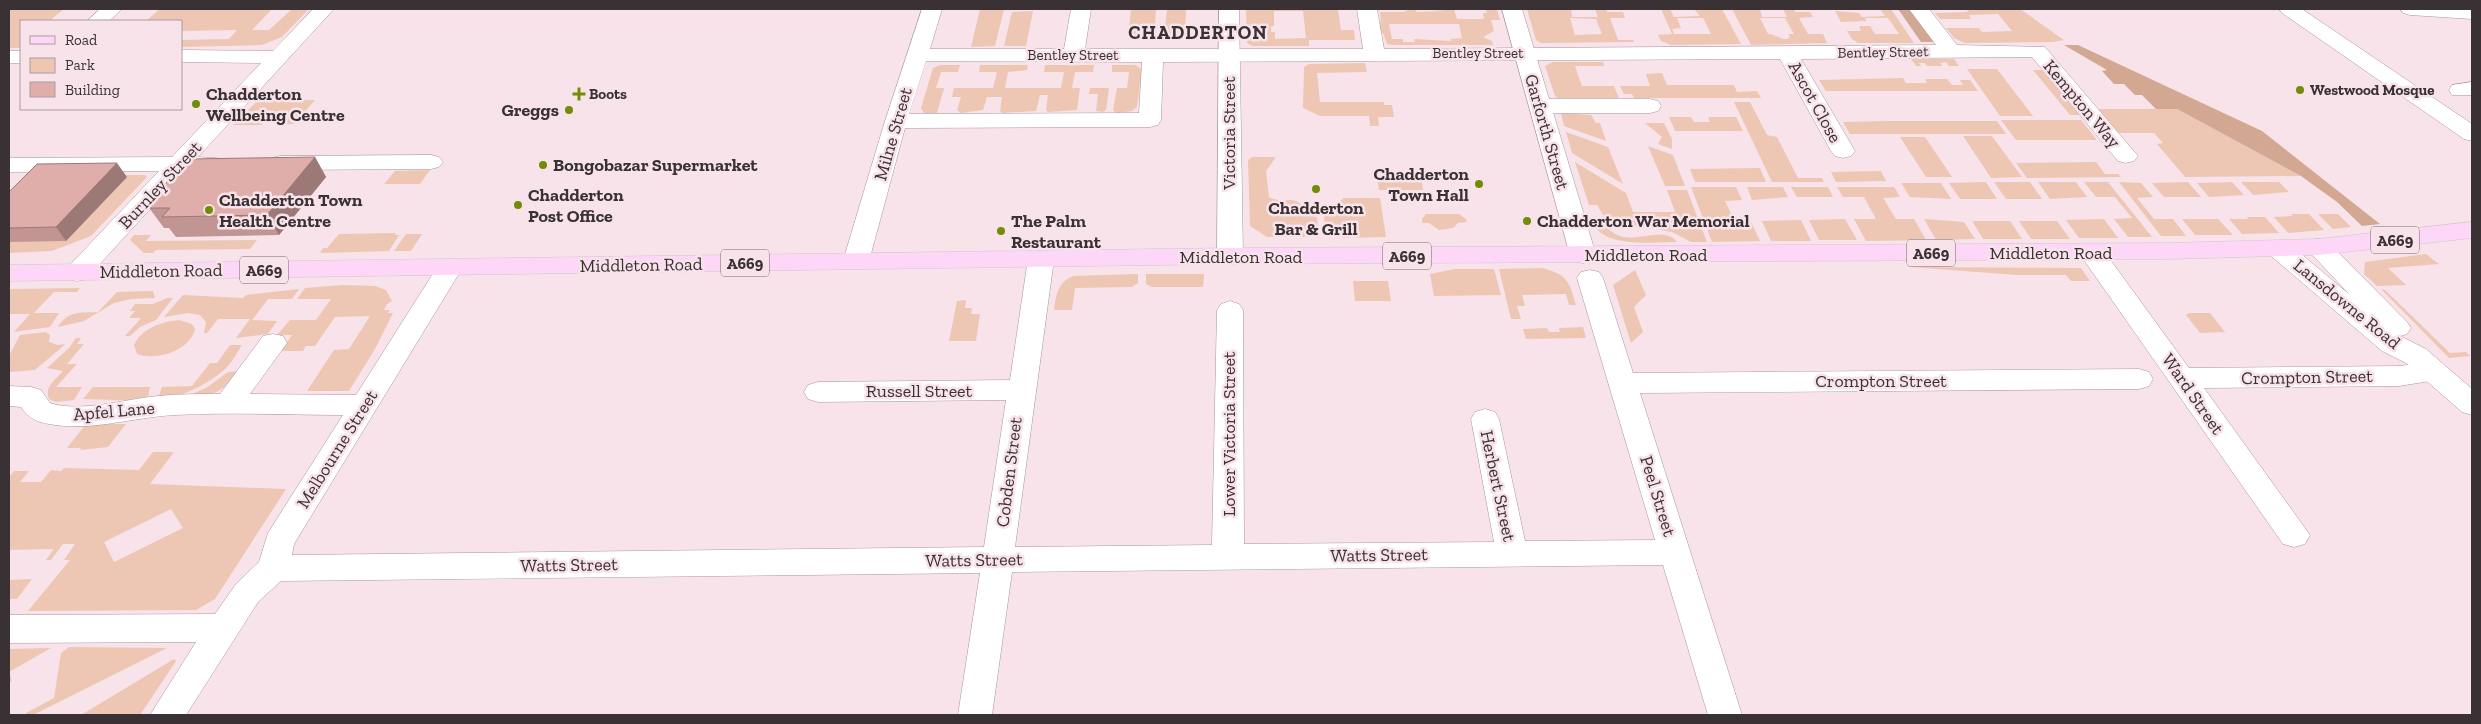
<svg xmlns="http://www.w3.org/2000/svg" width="2481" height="724" font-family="'Zilla Slab',serif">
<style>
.green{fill:#edc7b4;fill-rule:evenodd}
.forest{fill:#d3a892}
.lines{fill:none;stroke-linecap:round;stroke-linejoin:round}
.street-casing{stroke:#a8969b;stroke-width:1}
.secondary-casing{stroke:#a8969b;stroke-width:1}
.primary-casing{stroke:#ccc9ca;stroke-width:1}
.street{fill:#fff;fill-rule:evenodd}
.secondary{fill:#fff;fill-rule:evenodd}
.primary{fill:#fed6f7;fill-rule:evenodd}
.wall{fill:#c09592}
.shaded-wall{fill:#9c7977}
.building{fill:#dfadaa;stroke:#9c7977}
.poi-dot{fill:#718c08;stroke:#f7e3e9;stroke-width:2}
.labels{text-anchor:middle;stroke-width:5;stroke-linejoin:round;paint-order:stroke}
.far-street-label{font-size:15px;fill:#393133;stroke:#f7e3e9}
.far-poi-label{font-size:15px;font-weight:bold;fill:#393133;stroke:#f7e3e9;text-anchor:start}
.shield{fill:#f7e3e9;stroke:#72666a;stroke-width:1}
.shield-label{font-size:16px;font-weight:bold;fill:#393133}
.poi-label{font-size:18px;font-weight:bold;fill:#393133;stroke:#f7e3e9;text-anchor:start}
.street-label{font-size:18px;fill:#393133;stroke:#f7e3e9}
.far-district-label{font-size:19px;font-weight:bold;letter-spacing:1px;fill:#393133;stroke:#f7e3e9}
</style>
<rect width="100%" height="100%" fill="#f7e3e9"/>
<path class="green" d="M9,9H64L49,21H21V48H9Z
M160,9H272L252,30H269L292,9H309L282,37L262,45L181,47V40L229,39L237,30L181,31V21H146Z
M980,9H1004L995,46L971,47Z
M1131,9H1156L1154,39H1128Z
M1167,9H1186L1185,39H1164Z
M1246,9H1360L1338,10L1341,30H1354L1355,40H1309V46H1253L1247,43ZM1274,11H1303L1306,38L1275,39V32H1271V26H1274Z
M1410,9H1414L1417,12L1446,11L1417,9H1454L1457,19H1484L1483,13H1487L1486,10H1497L1500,20H1491L1494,31L1483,37L1492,41L1493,45H1392L1387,44L1383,33H1378L1376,23L1381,22L1380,12H1404ZM1389,24H1459L1462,38L1451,39V41L1414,39L1415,42H1403V39H1392Z
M1527,9H1571L1572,17H1598L1595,9H1606L1607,12H1623L1625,18H1610L1618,40H1633L1634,42L1541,43L1536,40ZM1570,18L1596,19L1602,34L1575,35Z
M1661,9H1670L1674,17L1700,16L1694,9H1722L1741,44L1671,45L1661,41L1658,35L1672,34ZM1677,18H1703L1711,34H1674L1672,29L1681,28Z
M1732,9H1760L1762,17H1787L1783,9H1793L1796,12H1810L1813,17L1799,18L1808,34H1823L1827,43L1751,45ZM1760,18H1785L1794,34H1788L1790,37L1787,39C1779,39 1775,34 1768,34Z
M1880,9H1891L1914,43H1858L1852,39L1847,31H1861L1859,26H1870L1875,34H1899L1888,18H1865L1866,21L1841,22L1835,11L1859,13L1862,17L1885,16Z
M1985,9H2020L2064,40L2053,42L1965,43L1954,38L1946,28H1979L1982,32L2012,31L1998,14L1969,15L1971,19H1940L1935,13L1968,12L1967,10Z
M1033,11L1026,46H1004L1012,12Z
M1911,59H1954L1959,66H1949L1946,62L1940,63L1943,66H1927L1925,63H1919L1921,66H1916Z
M1553,62H1603L1604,66H1575L1582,86H1614L1619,98H1558L1555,96L1545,66Z
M1365,63L1367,72L1317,73L1320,102H1384V105H1392L1394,117H1378L1379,126H1370L1369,116H1320L1303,108L1304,67L1309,64Z
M940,65H960L958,72H941L936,88H944L937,113H924L921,108L933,68Z
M980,65H1028L1027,70L1008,72L1005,88H1061L1064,72H1044L1045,65H1094L1093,72H1075L1072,88H1080L1077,110L1048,112L1046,110L1048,95H1040L1036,111L1002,113L1000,111L1002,97H987L983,110L961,113L957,110L961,97H952L954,88H993L997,72H979Z
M1112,65H1135L1142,69L1137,107L1132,111L1116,113L1113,110L1117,88H1127L1129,72H1112Z
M1967,69H1997L2033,116H2000Z
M2033,70H2042L2080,115H2070Z
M1662,73L1667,85H1734L1737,92L1757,91L1761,98H1634L1632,94H1624L1620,86H1650L1646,74Z
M1903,78L1906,83H1927L1925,79H1947L1952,85H1963L1960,80H1970L1978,91H1826L1819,80Z
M1090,88H1109L1106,110L1103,112L1096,111L1098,94H1089Z
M315,100L294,124H283L286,120H266L261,125H233L257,101Z
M1734,102H1750L1767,135L1777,137L1798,178H1822L1824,182H1772Z
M2095,109H2177L2301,176L2185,177L2157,144L2163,143L2154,133H2114Z
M1561,113L1591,115L1596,123H1600L1606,141L1564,126Z
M1669,117H1691L1694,122H1710L1708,117H1736L1743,131H1675Z
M2001,120H2081L2097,140H2016Z
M1888,121H1997L2006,134H1850L1843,122Z
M1645,123H1664L1672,139V149L1658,144L1662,137Z
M1566,132L1608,147L1623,184L1572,153Z
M1963,136H1992L2022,177L1991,178Z
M1900,137H1925L1952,177H1926Z
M1648,146L1673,155L1685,186H1665Z
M1252,157H1276L1266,171L1269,197C1289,207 1291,189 1312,216L1317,217L1318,230L1304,237H1267L1250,226L1248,160Z
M1575,162L1626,193L1633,212H1675L1667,190H1687L1707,242H1691L1672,232L1622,223L1603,215L1597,205H1589Z
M2096,162L2105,174H2118L2121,177L2027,178L2016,163Z
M1760,168L1766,182H1695L1690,169Z
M430,170L420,184H384L395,171Z
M1881,171L1886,181L1836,182L1831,172Z
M118,175H145L147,177L91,236L52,251L9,253V242L16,237Z
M1421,176L1423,190H1379L1377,177Z
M1986,182L1997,199H1960L1949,183Z
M1994,182H2030L2042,199H2006Z
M2038,182H2076L2087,197L2050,199Z
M2084,182H2108L2152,237H2128L2114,219L2132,218L2115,197H2096Z
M2119,182L2141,183L2153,197L2137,198L2154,219H2173L2186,236H2161Z
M2188,182L2201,197H2164L2152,183Z
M2232,182L2244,195L2209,197L2197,183Z
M2241,182H2279L2289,192L2253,195Z
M1901,183H1941L1951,199L1910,197Z
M1691,187H1736L1742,200L1725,201L1735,222H1751L1760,241L1712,242Z
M1747,187H1783L1788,197L1752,200Z
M1791,187H1828L1833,197H1797Z
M1837,187H1894L1900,197L1883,198L1896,219H1914L1926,240L1866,241L1854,219H1876L1864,197H1843Z
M1344,198H1380L1386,237L1343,238L1325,229L1324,217L1329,212V209Z
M1426,214H1459L1466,219L1467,222L1458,223L1453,228L1439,230L1429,223H1422V219Z
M2291,214H2309L2324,230L2288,233L2274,217L2293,216Z
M2318,214H2338L2351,227L2333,229Z
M2247,217H2265L2279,233L2242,234L2229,219H2248Z
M1593,219H1599C1605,226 1611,233 1620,236C1636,242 1666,226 1677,242C1656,242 1596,249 1593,219Z
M1845,219L1857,240H1819L1809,220Z
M1924,219L1964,222L1975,239L1936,240Z
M2104,219L2118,238H2079L2066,220Z
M2182,219H2218L2233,235H2195Z
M1801,220L1811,241H1771L1762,221Z
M1972,221H2010L2022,239H1983Z
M2019,221H2057L2070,239H2031Z
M396,233L395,235H399L389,251L320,253L323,248H327L339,234Z
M406,234H422L411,251H394Z
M134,235H151L146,241L257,240L250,249L156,250L153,253H144L130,240Z
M2426,254L2439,264L2388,268L2406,285L2377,286L2364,274L2365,262Z
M1911,267L2081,268L2090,281H2071L2066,275H2017Z
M1542,268C1568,275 1569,281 1576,305H1569L1566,294L1522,295L1525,306H1517L1521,319H1511L1499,269Z
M1455,269H1494L1501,295L1434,296L1430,274Z
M1635,270L1646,295L1634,307L1643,332L1631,343L1613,285Z
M1138,274V283L1132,287L1075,288L1072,310H1054C1056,295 1057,283 1073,276Z
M1146,274H1204L1203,287H1152L1146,284Z
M1353,281H1388L1391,301H1355Z
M342,285L375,286L386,290L392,301L387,304L384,310H390L388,313H393L375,349L349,391H307L334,350L349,349L370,316L335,317L315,346H306L303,351H281L292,335H277L290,320H316L331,299H297L305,288Z
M80,288L77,292H54L34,313H59L50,327L14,332L30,314H9V292L11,289Z
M299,289L292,299H268L252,320L277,321L268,334L236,338L250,319H218L207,333H204L206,322L200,315L188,313L164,317L183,295L243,298L246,295Z
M2381,289L2385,290L2450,353L2466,352L2470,356L2449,358Z
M153,291L155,298L131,299L114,303L84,321L58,327C68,310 81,313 98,312L117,292Z
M167,298H173L156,320L140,327L130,336H125L141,318H129L135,311H130L135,304H153Z
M966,300L965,308H972L971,314H980L976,341H949L957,301Z
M2189,313H2210L2225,332L2200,333L2186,315Z
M179,320L192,324L195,329C190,351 156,361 137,354L134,345C142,328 161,322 179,320Z
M1583,327L1586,338L1526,339L1523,329L1547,328L1549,332H1560L1559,328Z
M45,332L50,335L49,342L57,345L65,344L62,347L35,370L9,372L10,354L20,335Z
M76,338H81L77,344H84L67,364H77L56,387H82L74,400L56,402L49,399C44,387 55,380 63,371L47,368L69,348Z
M230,345H242C237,353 231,364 224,370C206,386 180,397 157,401L162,387L192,386L210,363H217Z
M240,371C220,395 211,396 181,399L206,388L228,372Z
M93,387H150L147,401L83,399Z
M86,424H126L108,447L80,450L81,448H67Z
M153,452H174L150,484L286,489L215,599L196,610L28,611L70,560H64L75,544H63L51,560H46L54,549L9,550V477L14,471H29L20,482H41L51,470L61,471L64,468L139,470ZM171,509L183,528L114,562L104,542Z
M32,579L17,599H9V580Z
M69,647L167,648L33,715H27L26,713L54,698L61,653Z
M51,648L9,672L12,681L9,683V649Z
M174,659L176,661L140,715H81Z"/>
<path class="forest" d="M1898,9H1912L1935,42H1921Z
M2064,45H2078L2262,131L2380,224L2362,226L2337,202L2301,176L2177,109H2156L2142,95H2135L2124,84H2114L2102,71L2107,70Z"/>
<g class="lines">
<defs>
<path id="street" d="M100,9H122L109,21H87Z
M313,9H334L198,157L228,159L232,164L228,169L185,171L86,279L77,281L68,279L64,273L68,267L159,171L9,172V158L172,157L261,63L181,62V50L273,51Z
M922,9H942L930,49H1064L1071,9H1091L1085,49H1363L1357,9H1377L1384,49L1936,45L1909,9H1929L1957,45L2045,47L2138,156L2134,161L2126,163L2118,161L2032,57L1801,59L1855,151L1851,156L1843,158L1835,156L1831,151L1780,59L1163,62L1161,120L1158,125L1150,127L905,128L869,261L865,267L856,269L847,267L843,261L885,121ZM926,61L1142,62L1139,113L909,114Z
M2279,9H2302L2472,124V141L2464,139L2282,13Z
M2400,9H2472V19L2410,15L2403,13Z
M9,51H21V63H9Z
M2472,82V95H2452L2449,90L2452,85Z
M1540,99H1650L1658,101L1661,106L1658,111L1650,113H1540L1532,111L1529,106L1532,101Z
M431,155L439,157L443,162L439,167L431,169L280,170L272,168L268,163L272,158L280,156Z
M2092,245L2101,247L2189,368L2399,366L2433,362L2443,365L2447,372L2443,379L2399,386L2204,388L2310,535L2305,544L2294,547L2283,544L2079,253L2083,247Z
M1041,251L1050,253L1054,259L1015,547L1212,545L1217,310L1221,304L1230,301L1239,304L1243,310L1244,544L1494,542L1471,419L1475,412L1485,409L1495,412L1499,419L1525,541L1655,540L1577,278L1581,272L1590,270L1599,272L1603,278L1633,373L2139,369L2149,372L2153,379L2149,386L2139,389L1640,393L1742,715H1708L1663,565L1012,572L992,715H958L980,573L281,581L258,602L186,715H150L196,642L9,643V615L215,614L236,584L259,562L268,533L343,415C287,415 231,412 175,415C133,417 91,432 49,424C37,422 28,418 21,407L9,406V386L31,387L41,390L50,403C79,413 127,399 158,396C178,394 199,394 220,394L263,336L273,334L283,336L287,343L250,394L356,395L441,261L450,259L459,261L463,267L294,544L292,555L984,547L1006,400L818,402L808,399L804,392L808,385L818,382L1010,380L1028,259L1032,253Z"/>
<path id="secondary" d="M1219,9H1239L1243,256L1239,262L1230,264L1221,262L1217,256Z
M1502,9H1522L1596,255L1592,261L1583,263L1574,261L1570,255Z
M2318,239L2327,241L2407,322L2411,328L2407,334L2400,336L2426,349L2472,389V415L2462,412L2406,363L2382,351L2270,255L2266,249L2270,243L2279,241L2288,243L2350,295L2305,247L2309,241Z"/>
<path id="primary" d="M2472,222V238L2318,255L2169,259L1230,264L9,281V265L1230,248L2169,243L2318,239Z"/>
</defs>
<use href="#street" class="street-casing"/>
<use href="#secondary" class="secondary-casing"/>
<use href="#primary" class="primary-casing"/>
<use href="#street" class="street"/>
<use href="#secondary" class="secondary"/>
<use href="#primary" class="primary"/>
</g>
<path class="wall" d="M315,157L326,177L279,235L176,237L169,228H164L147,205Z
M127,177L66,241L9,242V192Z"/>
<path class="shaded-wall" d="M315,157L326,177L279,235L267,215Z
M117,163L127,177L66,241L56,227Z"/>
<path class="building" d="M315,157L267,215L162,217L170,208H150L153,205H147L187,159Z
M117,163L56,227L9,228V192L37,164Z"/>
<g class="poi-dot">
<circle cx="2300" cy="90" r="5"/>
<path d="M576.5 86.5h5v5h5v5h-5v5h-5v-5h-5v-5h5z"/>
<circle cx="196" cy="104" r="5"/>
<circle cx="569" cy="110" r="5"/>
<circle cx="543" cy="165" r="5"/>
<circle cx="1479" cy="184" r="5"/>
<circle cx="1316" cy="189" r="5"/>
<circle cx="518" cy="205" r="5"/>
<circle cx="209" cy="210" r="5"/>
<circle cx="1527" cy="221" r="5"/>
<circle cx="1001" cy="231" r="5"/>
</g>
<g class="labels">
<g class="far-street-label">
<text transform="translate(1883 52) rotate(-1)" y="5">Bentley Street</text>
<text x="1478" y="58">Bentley Street</text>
<text x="1073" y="60">Bentley Street</text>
</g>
<g class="far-poi-label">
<text x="2310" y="95">Westwood Mosque</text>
<text x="589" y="99">Boots</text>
</g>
<g class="shield">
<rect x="2371" y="226.5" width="48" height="27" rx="4"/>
<rect x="1907" y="239.5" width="48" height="27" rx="4"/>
<rect x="1383" y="242.5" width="48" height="27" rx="4"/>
<rect x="721" y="249.5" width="48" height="27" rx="4"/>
<rect x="240" y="256.5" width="48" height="27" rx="4"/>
</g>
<g class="shield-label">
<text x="2395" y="246">A669</text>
<text x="1931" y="259">A669</text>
<text x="1407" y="262">A669</text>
<text x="745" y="269">A669</text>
<text x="264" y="276">A669</text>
</g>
<g class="poi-label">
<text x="206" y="100">Chadderton<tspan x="206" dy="21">Wellbeing Centre</tspan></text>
<text x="559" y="116" text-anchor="end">Greggs</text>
<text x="553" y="171">Bongobazar Supermarket</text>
<text x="1469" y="180" text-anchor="end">Chadderton<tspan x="1469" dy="21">Town Hall</tspan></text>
<text x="528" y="201">Chadderton<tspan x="528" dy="21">Post Office</tspan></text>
<text x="219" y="206">Chadderton Town<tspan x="219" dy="21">Health Centre</tspan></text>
<text x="1316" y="214" text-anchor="middle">Chadderton<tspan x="1316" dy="21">Bar &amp; Grill</tspan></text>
<text x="1011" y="227">The Palm<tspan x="1011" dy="21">Restaurant</tspan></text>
<text x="1537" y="227">Chadderton War Memorial</text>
</g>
<g class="street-label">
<text transform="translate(1815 102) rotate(61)" y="6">Ascot Close</text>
<text transform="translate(2082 104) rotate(50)" y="6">Kempton Way</text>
<text transform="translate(1547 132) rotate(74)" y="6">Garforth Street</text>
<text transform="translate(1229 133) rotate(-90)" y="6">Victoria Street</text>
<text transform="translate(893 134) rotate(-74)" y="6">Milne Street</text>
<text transform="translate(160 185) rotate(-47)" y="6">Burnley Street</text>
<text x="2051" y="259">Middleton Road</text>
<text x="1646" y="261">Middleton Road</text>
<text x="1241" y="263">Middleton Road</text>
<text transform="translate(641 265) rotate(-1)" y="6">Middleton Road</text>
<text transform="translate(161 271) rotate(-1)" y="6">Middleton Road</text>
<text transform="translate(2347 304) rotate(39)" y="6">Lansdowne Road</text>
<text transform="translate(2307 377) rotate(-1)" y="6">Crompton Street</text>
<text x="1881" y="387">Crompton Street</text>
<text x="919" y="397">Russell Street</text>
<text transform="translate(2193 394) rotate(55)" y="6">Ward Street</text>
<text transform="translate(114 411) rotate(-5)" y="6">Apfel Lane</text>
<text transform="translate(1229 434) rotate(-90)" y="6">Lower Victoria Street</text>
<text transform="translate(337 449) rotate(-58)" y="6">Melbourne Street</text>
<text transform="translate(1009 472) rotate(-83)" y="6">Cobden Street</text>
<text transform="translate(1498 486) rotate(78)" y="6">Herbert Street</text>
<text transform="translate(1658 496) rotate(73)" y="6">Peel Street</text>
<text transform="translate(1379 555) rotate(-1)" y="6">Watts Street</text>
<text transform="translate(974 560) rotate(-1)" y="6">Watts Street</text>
<text transform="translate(569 565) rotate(-1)" y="6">Watts Street</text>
</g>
<g class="far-district-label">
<text x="1198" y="39">CHADDERTON</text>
</g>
</g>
<rect width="2481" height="724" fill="none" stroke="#393133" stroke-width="20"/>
<rect x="20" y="20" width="162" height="90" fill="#f7e3e9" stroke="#ab9ca0"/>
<rect x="30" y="36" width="25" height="8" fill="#fed6f7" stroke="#ab9ca0"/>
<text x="65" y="45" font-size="15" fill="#393133">Road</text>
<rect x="30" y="58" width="25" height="15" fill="#edc7b4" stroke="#ab9ca0"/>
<text x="65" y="70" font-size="15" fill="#393133">Park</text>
<rect x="30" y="82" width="25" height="15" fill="#dfadaa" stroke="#ab9ca0"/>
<text x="65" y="95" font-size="15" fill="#393133">Building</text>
</svg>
